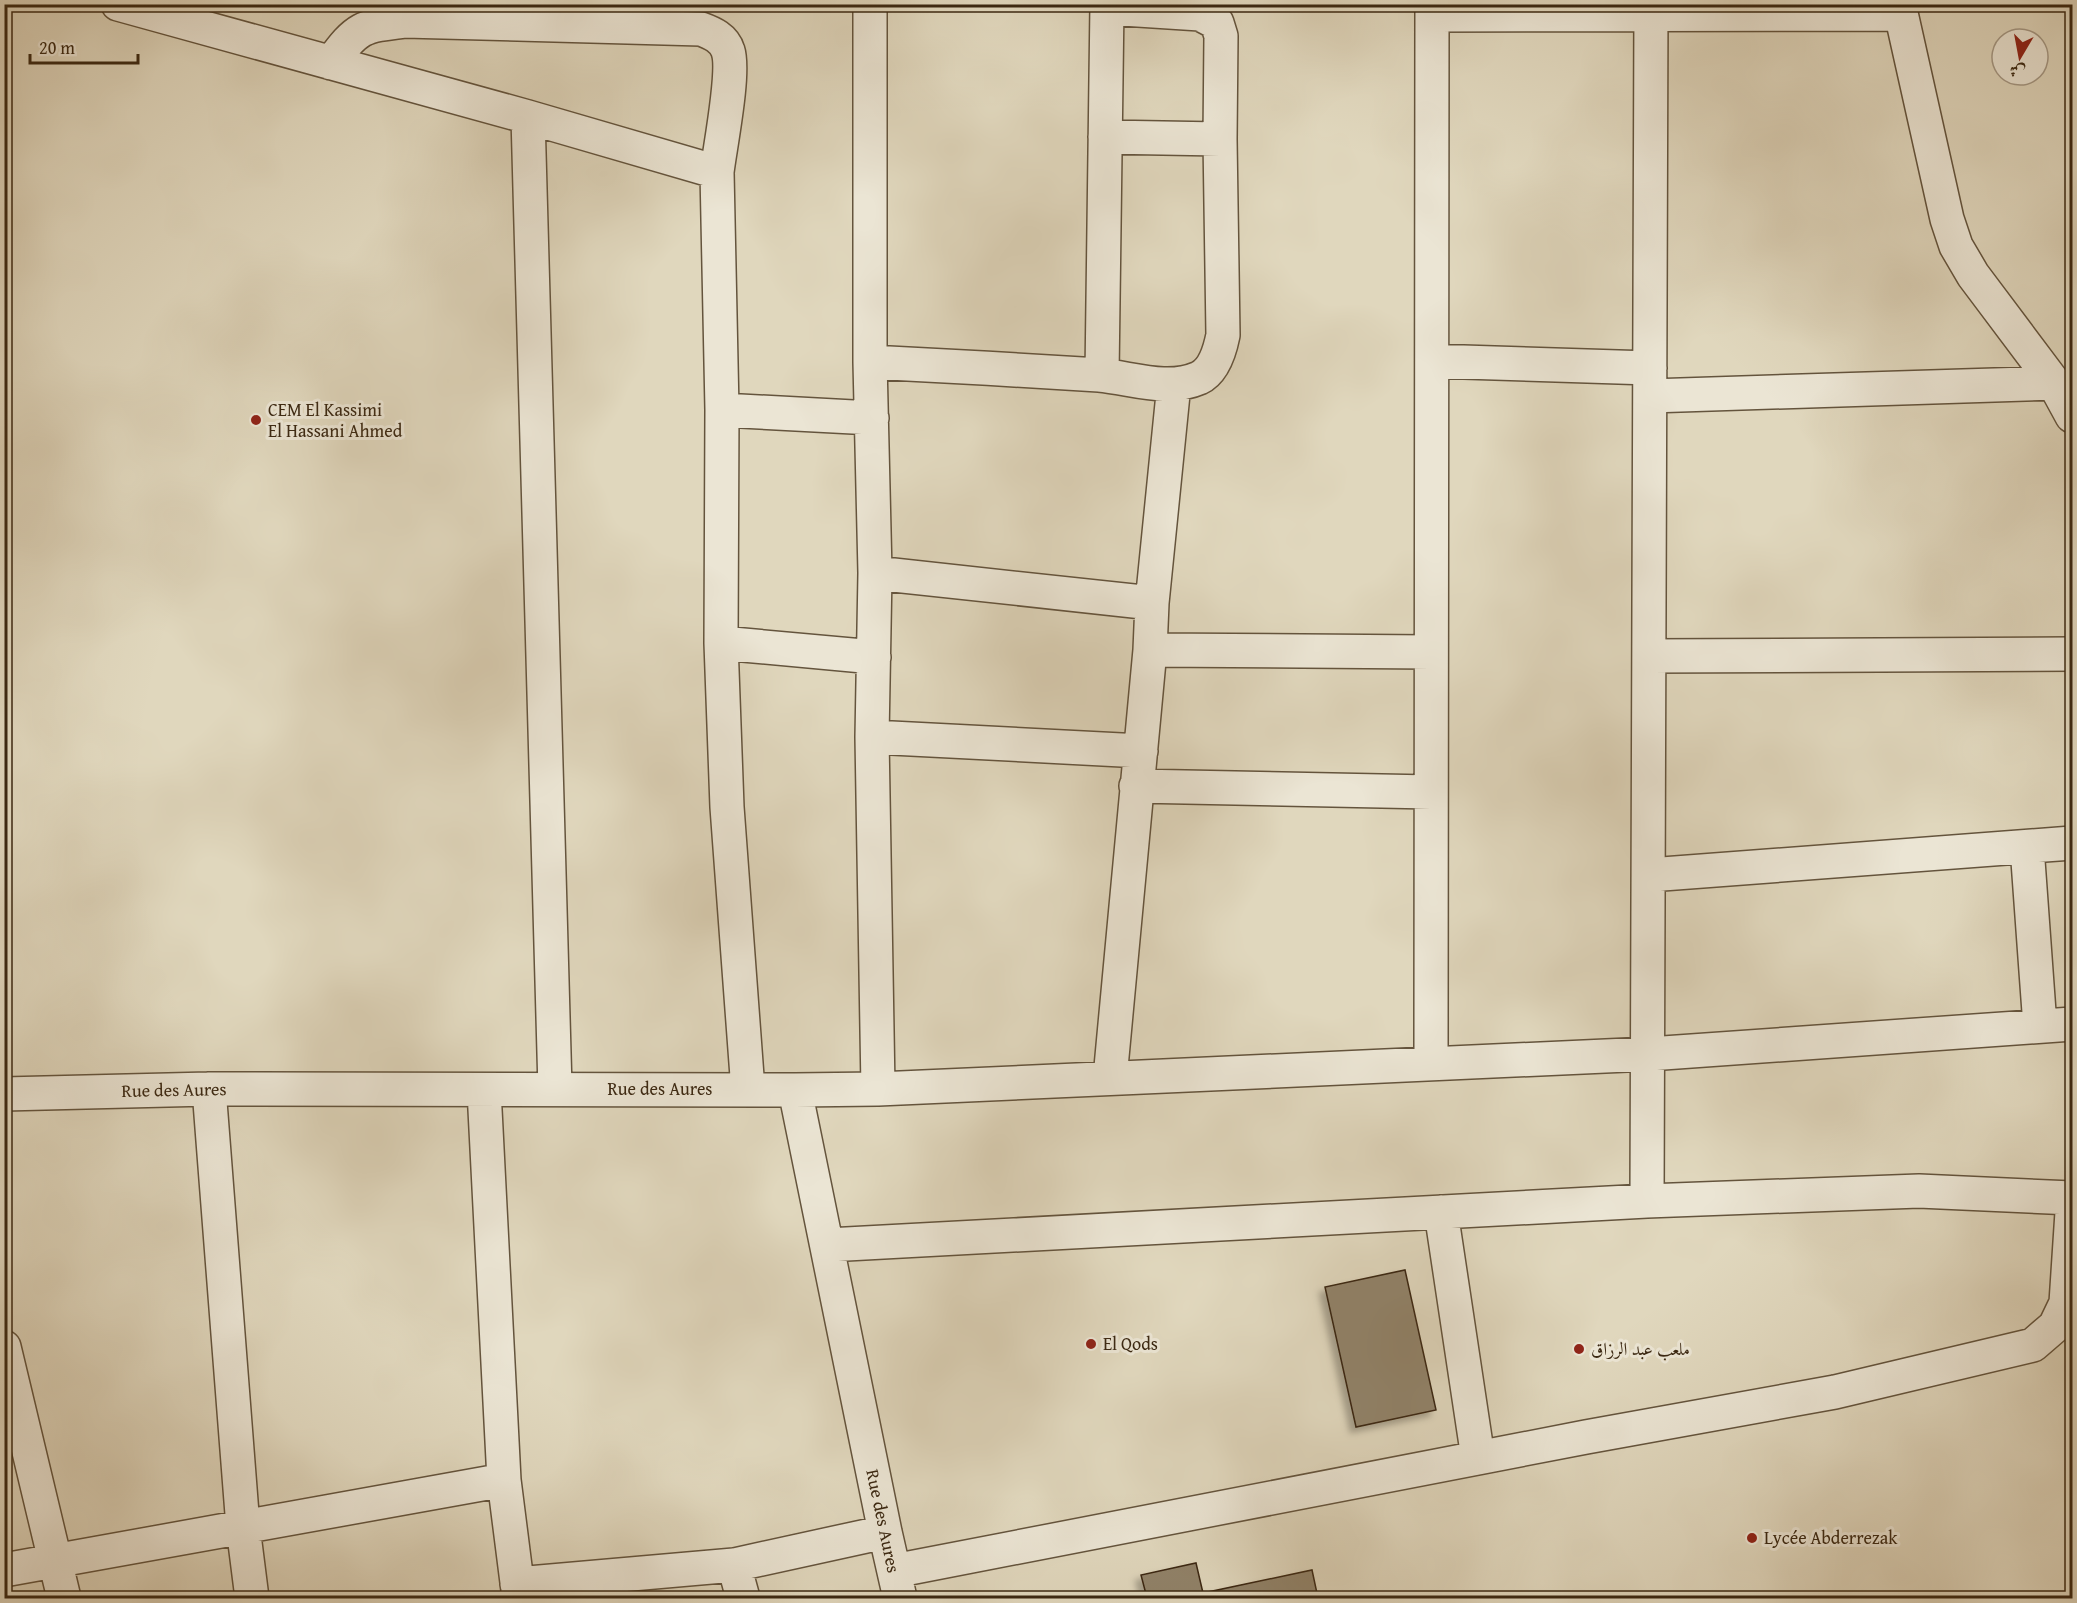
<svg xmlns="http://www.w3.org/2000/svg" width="2077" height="1603" font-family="'Gentium Book Plus',Amiri,serif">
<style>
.building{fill:#91836b;stroke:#3b2812;stroke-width:1.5;filter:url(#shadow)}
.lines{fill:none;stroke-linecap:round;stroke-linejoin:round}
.minor-casing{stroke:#64543d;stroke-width:36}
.minor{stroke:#ebe5d4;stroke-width:33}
.poi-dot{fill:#8f2418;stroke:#ebe5d4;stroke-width:2}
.labels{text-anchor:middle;stroke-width:6;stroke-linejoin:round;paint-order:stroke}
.poi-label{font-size:18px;fill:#3b2812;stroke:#ebe5d4;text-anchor:start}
.street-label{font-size:18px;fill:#3b2812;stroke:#ebe5d4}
</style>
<defs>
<filter id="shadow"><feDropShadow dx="-5.5" dy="5.5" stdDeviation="3" flood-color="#0004"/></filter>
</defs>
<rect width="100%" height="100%" fill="#e0d7bd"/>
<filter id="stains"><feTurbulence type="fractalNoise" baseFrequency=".00333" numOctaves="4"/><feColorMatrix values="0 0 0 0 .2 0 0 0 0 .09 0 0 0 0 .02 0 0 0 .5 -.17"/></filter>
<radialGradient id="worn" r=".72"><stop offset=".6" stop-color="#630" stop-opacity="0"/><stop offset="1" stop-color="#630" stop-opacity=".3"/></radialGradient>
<path class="building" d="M1405,1270L1436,1410L1356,1427L1325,1287Z
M1196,1563L1203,1593L1312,1570L1318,1598H1147L1141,1575Z"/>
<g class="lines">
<defs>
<path id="minor" d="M118,4L528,117L717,172L722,410L721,643L727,807L748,1090
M870,4V362L875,573L872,737L878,1089
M1899,4L1947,219L1956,246L1973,275L2054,383L2072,416
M1432,15L1901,14
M331,63C357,27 362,26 405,21L701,29C712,33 724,38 728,51C735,72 720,147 717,172
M528,117L555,1089
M1105,137L1220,139
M1432,361L1650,368
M870,362C946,366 1023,370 1099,375C1132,378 1167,392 1199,378C1214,371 1220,350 1223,335L1220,139L1221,36L1217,23L1200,14L1107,8
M1102,375L1107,4
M1650,396L2054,383
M722,410L872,418
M875,573L1152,603
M721,643L874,657
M1150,650L1431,652
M1649,656L2072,654
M872,737L1141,751
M1136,786L1431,792
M2027,847L2040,1026
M1649,875L2072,843
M1431,1063L1432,4
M1110,1078L1150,650L1152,603L1174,384
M209,1089L243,1527L252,1598
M484,1090L504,1480L519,1598
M795,1090L878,1089L1649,1054L2072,1024
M4,1094L209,1089L795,1090L885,1532L900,1598
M1647,1201L1919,1191L2072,1198
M1441,1212L1478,1458
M828,1245L1647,1201L1651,4
M4,1347L64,1598
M734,1565L743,1598
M4,1570L504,1480
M894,1571L1586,1437L1835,1392L2033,1345L2055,1326L2066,1303L2072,1212
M517,1584L734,1565L885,1532"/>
</defs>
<use href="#minor" class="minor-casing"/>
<use href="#minor" class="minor"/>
</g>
<g class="poi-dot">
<circle cx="256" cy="420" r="6"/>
<circle cx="1091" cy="1344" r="6"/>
<circle cx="1579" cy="1349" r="6"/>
<circle cx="1752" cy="1538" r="6"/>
</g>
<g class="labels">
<g class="poi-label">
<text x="268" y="416">CEM El Kassimi<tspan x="268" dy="21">El Hassani Ahmed</tspan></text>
<text x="1103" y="1350">El Qods</text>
<text x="1591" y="1355">ملعب عبد الرزاق</text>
<text x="1764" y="1544">Lycée Abderrezak</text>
</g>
<g class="street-label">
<text x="660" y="1095">Rue des Aures</text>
<text transform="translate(174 1090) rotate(-1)" y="6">Rue des Aures</text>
<text transform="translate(883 1521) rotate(78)" y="6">Rue des Aures</text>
</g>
</g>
<rect width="2077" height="1603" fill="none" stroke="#e0d7bd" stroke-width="24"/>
<rect x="6" y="6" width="2065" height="1591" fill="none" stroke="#3b2812" stroke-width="3"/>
<rect x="12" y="12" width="2053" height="1579" fill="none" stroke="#3b2812" stroke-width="1.5"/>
<g transform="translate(2020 57) rotate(190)"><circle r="28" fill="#ebe5d4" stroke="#a59986" stroke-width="1.5"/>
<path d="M0-4.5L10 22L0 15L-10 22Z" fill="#8f2418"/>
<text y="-9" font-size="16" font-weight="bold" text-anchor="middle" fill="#3b2812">ش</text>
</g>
<path d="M30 54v9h108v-9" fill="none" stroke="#3b2812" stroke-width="3"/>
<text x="39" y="54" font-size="18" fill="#3b2812" stroke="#ebe5d4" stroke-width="4.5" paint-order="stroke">20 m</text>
<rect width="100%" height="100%" filter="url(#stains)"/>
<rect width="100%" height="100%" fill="url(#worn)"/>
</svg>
